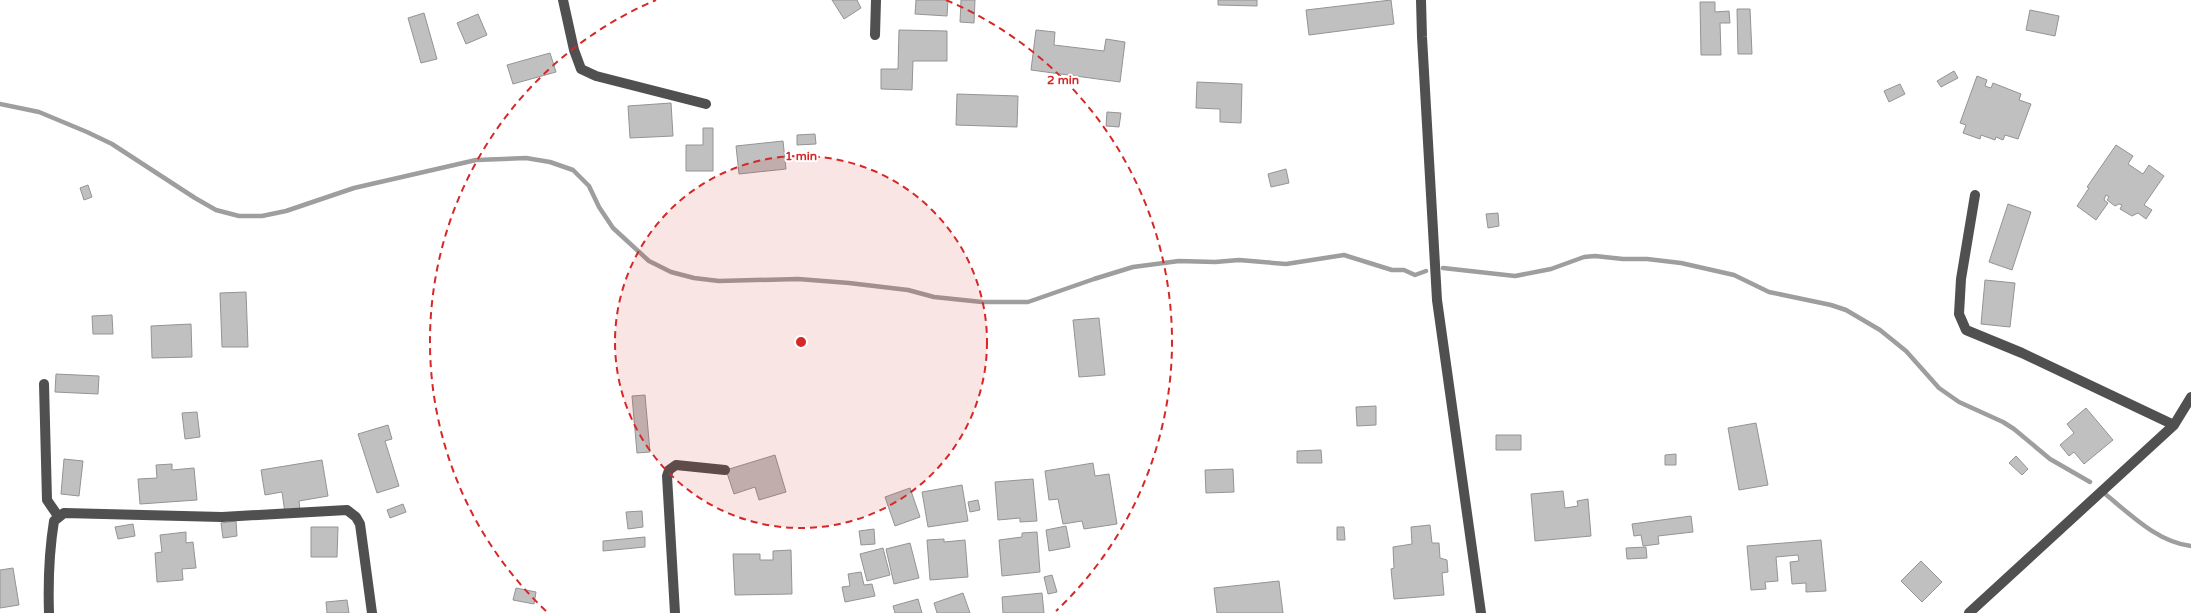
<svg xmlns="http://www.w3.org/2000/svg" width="2191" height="613" font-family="'Varela Round',sans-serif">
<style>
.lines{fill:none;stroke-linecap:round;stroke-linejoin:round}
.stream{stroke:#9e9e9e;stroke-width:4.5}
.building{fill:#c0c0c0;stroke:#949494}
.minor{stroke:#505050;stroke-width:10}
.ring{fill:none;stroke:#d62828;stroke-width:2;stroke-dasharray:7 5}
.centre{fill:#d62828;stroke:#fff;stroke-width:2}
.ring-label{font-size:12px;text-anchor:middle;font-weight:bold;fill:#d62828;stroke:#fff;stroke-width:4;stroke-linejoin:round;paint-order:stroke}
</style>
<rect width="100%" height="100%" fill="#fff"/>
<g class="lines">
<path class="stream" d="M0,104L39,112L87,132L112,144L195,198L216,210L239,216H262L286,211L354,188L476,160L526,158L550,162L573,170L589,186L599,207L613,228L649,261L671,272L694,278L719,281L798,279L849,283L908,290L934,297L982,302H1028L1094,279L1133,267L1179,261L1215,262L1239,260L1286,264L1344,255L1392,270H1404L1415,275L1426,271
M1443,268L1515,276L1551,269L1584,257L1595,256L1623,259H1647L1681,263L1734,275L1769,292L1831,305L1846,310L1880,330L1906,351L1939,388L1959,402L2003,422L2014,429L2050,459L2090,482
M2104,493C2130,514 2157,542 2191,546"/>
</g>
<path class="building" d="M832,0H857L861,8L844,19Z
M916,0H948L947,16L915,14Z
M961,0H975L974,23L960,22Z
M1218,0H1257V6L1218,5Z
M1391,0L1394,24L1309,35L1306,10Z
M1700,2H1715V12L1729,11L1730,23H1720L1721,55H1701Z
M1737,9H1750L1752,54H1738Z
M2030,10L2059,16L2055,36L2026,30Z
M424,13L437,59L421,63L408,18Z
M478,14L487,35L466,44L457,23Z
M899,30L947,31V61H913L912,90L881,89V69H898Z
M1036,30L1055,32L1054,45L1104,51L1106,39L1125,42L1120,82L1031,70Z
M550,53L556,72L513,84L507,65Z
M1954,71L1958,78L1941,87L1937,81Z
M1977,76L1987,80L1985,86L1991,88L1993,83L2021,94L2019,100L2031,104L2018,139L2005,135L2003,140L1996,137L1995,140L1981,135L1980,139L1963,133L1966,125L1960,123Z
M1197,82L1242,84L1241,123L1220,122V109L1196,108Z
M1900,84L1905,94L1889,102L1884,91Z
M957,94L1018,96L1017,127L956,125Z
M671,103L673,136L630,138L628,106Z
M1107,112L1121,113L1119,127L1106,126Z
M703,128H713V171H686V145H703Z
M815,134L816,144L797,145V135Z
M783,141L786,169L739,174L736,146Z
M2116,145L2133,156L2128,164L2143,174L2149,165L2164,176L2144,205L2152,210L2146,219L2138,213L2132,216L2120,209L2122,205L2119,204L2115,206L2107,200L2109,197L2106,195L2104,200L2108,203L2096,220L2077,206L2089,188L2087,187Z
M1286,169L1289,183L1271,187L1268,174Z
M88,185L92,197L84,200L80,188Z
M2008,204L2031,212L2012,270L1989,262Z
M1498,213L1499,226L1488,228L1486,214Z
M1985,280L2015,283L2010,327L1981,324Z
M246,292L248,347H222L220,293Z
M112,315L113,334H93L92,316Z
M1099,318L1105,375L1079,377L1073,320Z
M191,324L192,357L152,358L151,326Z
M56,374L99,376L98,394L55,392Z
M645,395L650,452L637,453L632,396Z
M1376,406V425L1357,426L1356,407Z
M2086,408L2113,440L2084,464L2074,452L2069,456L2060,445L2074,433L2067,424Z
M197,412L200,437L185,439L182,413Z
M1756,423L1768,485L1739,490L1728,428Z
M388,425L392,439L385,441L399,486L377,493L358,434Z
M1496,435H1521V450H1496Z
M1321,450L1322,463H1297V451Z
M1676,454V465H1665V455Z
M775,455L786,492L759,500L755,487L734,494L726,470Z
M2016,456L2028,469L2022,475L2009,463Z
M64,459L83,461L79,496L61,494Z
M322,460L328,496L299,501L300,510L285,513L282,492L265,495L261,470Z
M1093,463L1095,476L1109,474L1117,524L1084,529L1082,521L1063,524L1058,499L1049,500L1045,471Z
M172,464V470L194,468L197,500L140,504L138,479L157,478L156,465Z
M1233,469L1234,492L1206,493L1205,470Z
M1033,479L1037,521L1020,522V518L998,520L995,482Z
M962,485L968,521L928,527L922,492Z
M910,488L920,517L895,526L885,497Z
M1563,491L1565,508L1578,506L1577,501L1588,499L1591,536L1535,541L1531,494Z
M978,500L980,510L970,512L968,502Z
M403,504L406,512L390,518L387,510Z
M642,511L643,527L628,529L626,512Z
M1691,516L1693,532L1658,536L1659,544L1643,546L1641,535L1634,536L1632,524Z
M236,521L237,536L223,538L221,523Z
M133,524L135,536L118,539L115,527Z
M1430,525L1432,543H1439L1440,558L1447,560L1448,572L1442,573L1444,595L1394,599L1391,569L1394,568L1393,547L1412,544L1411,527Z
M1066,526L1070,547L1049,551L1046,530Z
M311,527H338L337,557H311Z
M1337,527H1344L1345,540H1337Z
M874,529L875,544L861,545L859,531Z
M186,532V543L193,542L196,568L182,569L183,580L157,582L155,553L162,552L160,535Z
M1037,532L1040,572L1002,576L999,540L1022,537V533Z
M645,537V547L603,551V541Z
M944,539V542L965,540L968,577L930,580L927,540Z
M1821,540L1826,591L1806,592V583L1792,584L1790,562L1799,561L1798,555L1776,557L1778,581L1765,582L1766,589L1751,590L1747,546Z
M910,543L919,578L894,584L886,549Z
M1646,547L1647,558L1627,559L1626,548Z
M883,548L890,575L867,581L860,554Z
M791,550L792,594L735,595L733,554H760V560H773V551Z
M1921,561L1942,582L1922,602L1901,581Z
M13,568L19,605L0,608V570Z
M861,572L864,585L872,584L875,596L845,602L842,587L850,586L848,574Z
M1052,575L1057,592L1048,594L1044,577Z
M1279,581L1283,613H1217L1214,588Z
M516,588L536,592L534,604L513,600Z
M963,593L970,613H937L934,603Z
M1042,593L1044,613H1003L1002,597Z
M918,599L922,613H895L893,606Z
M347,600L349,613H327L326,602Z"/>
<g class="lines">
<path class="minor" d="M563,0L574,50L581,69L596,76L706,104
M1421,0L1422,37L1437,300L1481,613
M875,35L876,0
M1975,195L1961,279L1959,314L1966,330L2022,353L2174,425
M44,384L47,500L58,516
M49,613C48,582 49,552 54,521L64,513L222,517L347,510L356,517L360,524L372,613
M675,613L667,476L669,470L676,465L725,470
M1969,613L2174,425L2191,397"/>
</g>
<circle cx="801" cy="342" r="186" fill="#d62828" fill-opacity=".12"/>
<g class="ring">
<circle cx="801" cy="342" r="186"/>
<path d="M546 611A371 371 0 0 1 656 0M946 0A371 371 0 0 1 1056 611"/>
</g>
<circle cx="801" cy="342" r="6" class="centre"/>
<g class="ring-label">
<text x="1063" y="84">2 min</text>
<text x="801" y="160">1 min</text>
</g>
</svg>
